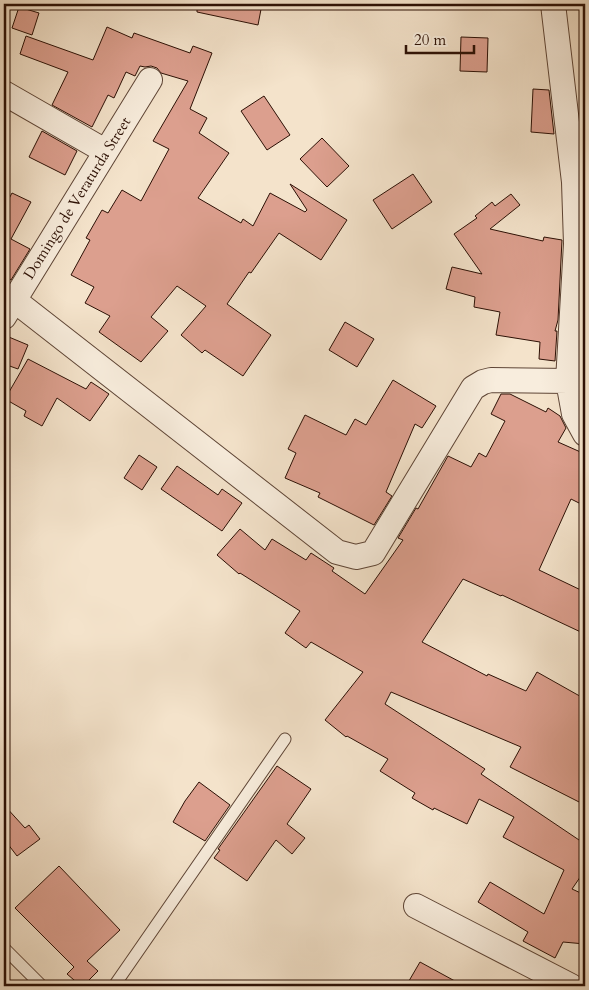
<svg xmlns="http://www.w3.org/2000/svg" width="589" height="990" font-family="Cardo,serif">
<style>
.building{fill:#dc9f8e;stroke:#2c1005}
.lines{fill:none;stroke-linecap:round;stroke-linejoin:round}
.service-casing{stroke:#5e4536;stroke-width:13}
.minor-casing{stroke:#5e4536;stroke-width:26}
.service{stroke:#f8eddd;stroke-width:11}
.minor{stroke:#f8eddd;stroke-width:24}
.labels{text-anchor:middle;stroke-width:4;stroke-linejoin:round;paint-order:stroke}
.street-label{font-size:15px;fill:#2c1005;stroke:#f8eddd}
</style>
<rect width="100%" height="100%" fill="#f4e3cb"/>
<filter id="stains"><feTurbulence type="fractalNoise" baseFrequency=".004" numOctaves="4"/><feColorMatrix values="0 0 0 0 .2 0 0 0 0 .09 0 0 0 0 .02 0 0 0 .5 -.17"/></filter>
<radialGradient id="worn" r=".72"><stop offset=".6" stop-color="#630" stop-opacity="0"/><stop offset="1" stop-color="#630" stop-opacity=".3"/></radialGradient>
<path class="building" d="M197,4H262L258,25L197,12Z
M19,7L39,13L32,35L12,28Z
M107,27L132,38L134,33L190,53L193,46L212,53L190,109L207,118L199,133L229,153L198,198L241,223L243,219L253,226L270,193L305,212L307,210L290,184L347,220L321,260L279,233L251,273L249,272L227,304L271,335L243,376L205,350L202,353L181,335L206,306L177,286L151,317L168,331L141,362L99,332L110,316L85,303L94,287L71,275L90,240L86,238L102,210L108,213L122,190L141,201L169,149L153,141L188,81L161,73L157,68L151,66L145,67L140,66L135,76L126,72L114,98L108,95L92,127L52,105L68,72L20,54L26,36L93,60Z
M461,37L488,38L487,72L460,71Z
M533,89L549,90L554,134L531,132Z
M264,96L290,135L267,150L241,111Z
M42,131L77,151L65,175L29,157Z
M322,138L349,166L327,187L300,159Z
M413,174L432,202L392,229L373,200Z
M12,193L31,202L11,239L30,249L11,280L4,276V208Z
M511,194L520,205L490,229L543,241L544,237L562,240L558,320L555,331H557L555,361L539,359L540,342L496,335L500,312L474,307L475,297L446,289L452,267L482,274L454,234L477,218L475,216L492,202L495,206Z
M345,322L374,339L357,367L329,350Z
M4,335L28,345L18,369L4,364Z
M28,359L86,389L91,382L109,394L90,421L57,398L42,426L24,416L26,411L5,399Z
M393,380L436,406L422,428L415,424L386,492L392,496L374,525L318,497L320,493L285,478L296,453L288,449L305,415L346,435L355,419L366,425Z
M501,394H510L546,412L548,408L560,416L566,428L558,442L585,454V506L571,499L539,570L585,592V634L502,595L501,596L463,579L422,642L487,676L488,674L526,691L537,672L585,699V805L510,767L521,747L391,692L385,704L485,769L481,774L585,844V870L572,889L585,895V944L563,942L555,958L523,941L528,932L478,902L490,882L544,914L564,870L503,837L514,817L479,799L467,824L434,808L433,810L412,798L415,793L380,771L388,759L347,736L346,737L325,720L363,672L311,642L306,648L285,633L300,611L240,573L239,574L217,555L240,529L265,550L272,539L306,560L311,553L334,568L332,571L365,594L403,540L398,538L416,508L418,509L448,456L471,467L479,453L486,457L505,421L491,414Z
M139,455L157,467L142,490L124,478Z
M177,466L218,495L222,489L242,503L222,531L161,489Z
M277,766L311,789L287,824L305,838L292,854L276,840L247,881L214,858L220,850L218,849Z
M199,782L230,805L205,841L173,822L185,801Z
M4,805L25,828L29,825L40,839L17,856L4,839Z
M59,866L120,930L87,961L98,971L83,986H81L67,974L74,967L15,908Z
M420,962L464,986H406Z"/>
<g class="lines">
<defs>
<path id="service" d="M4,948L42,986
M114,986L285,739"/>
<path id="minor" d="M553,4L574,182L576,244L568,381L574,414L585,434
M4,93L105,151
M14,300L337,552L356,557L373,553L473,388L483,382L491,380L568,381
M4,317L150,80
M416,906L571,986"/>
</defs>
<use href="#service" class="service-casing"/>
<use href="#minor" class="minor-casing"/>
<use href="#service" class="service"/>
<use href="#minor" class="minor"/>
</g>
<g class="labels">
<g class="street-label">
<text transform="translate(77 198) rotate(-58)" y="5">Domingo de Veraturda Street</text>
</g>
</g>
<rect width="589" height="990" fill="none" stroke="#f4e3cb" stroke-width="20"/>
<rect x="5" y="5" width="579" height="980" fill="none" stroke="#2c1005" stroke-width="2.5"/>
<rect x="10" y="10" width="569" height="970" fill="none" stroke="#2c1005"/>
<path d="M406 45v8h68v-8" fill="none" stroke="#2c1005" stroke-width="2.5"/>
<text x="414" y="45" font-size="15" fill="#2c1005" stroke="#f8eddd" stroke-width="4" paint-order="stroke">20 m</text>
<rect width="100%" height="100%" filter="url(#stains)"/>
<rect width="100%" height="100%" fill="url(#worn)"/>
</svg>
